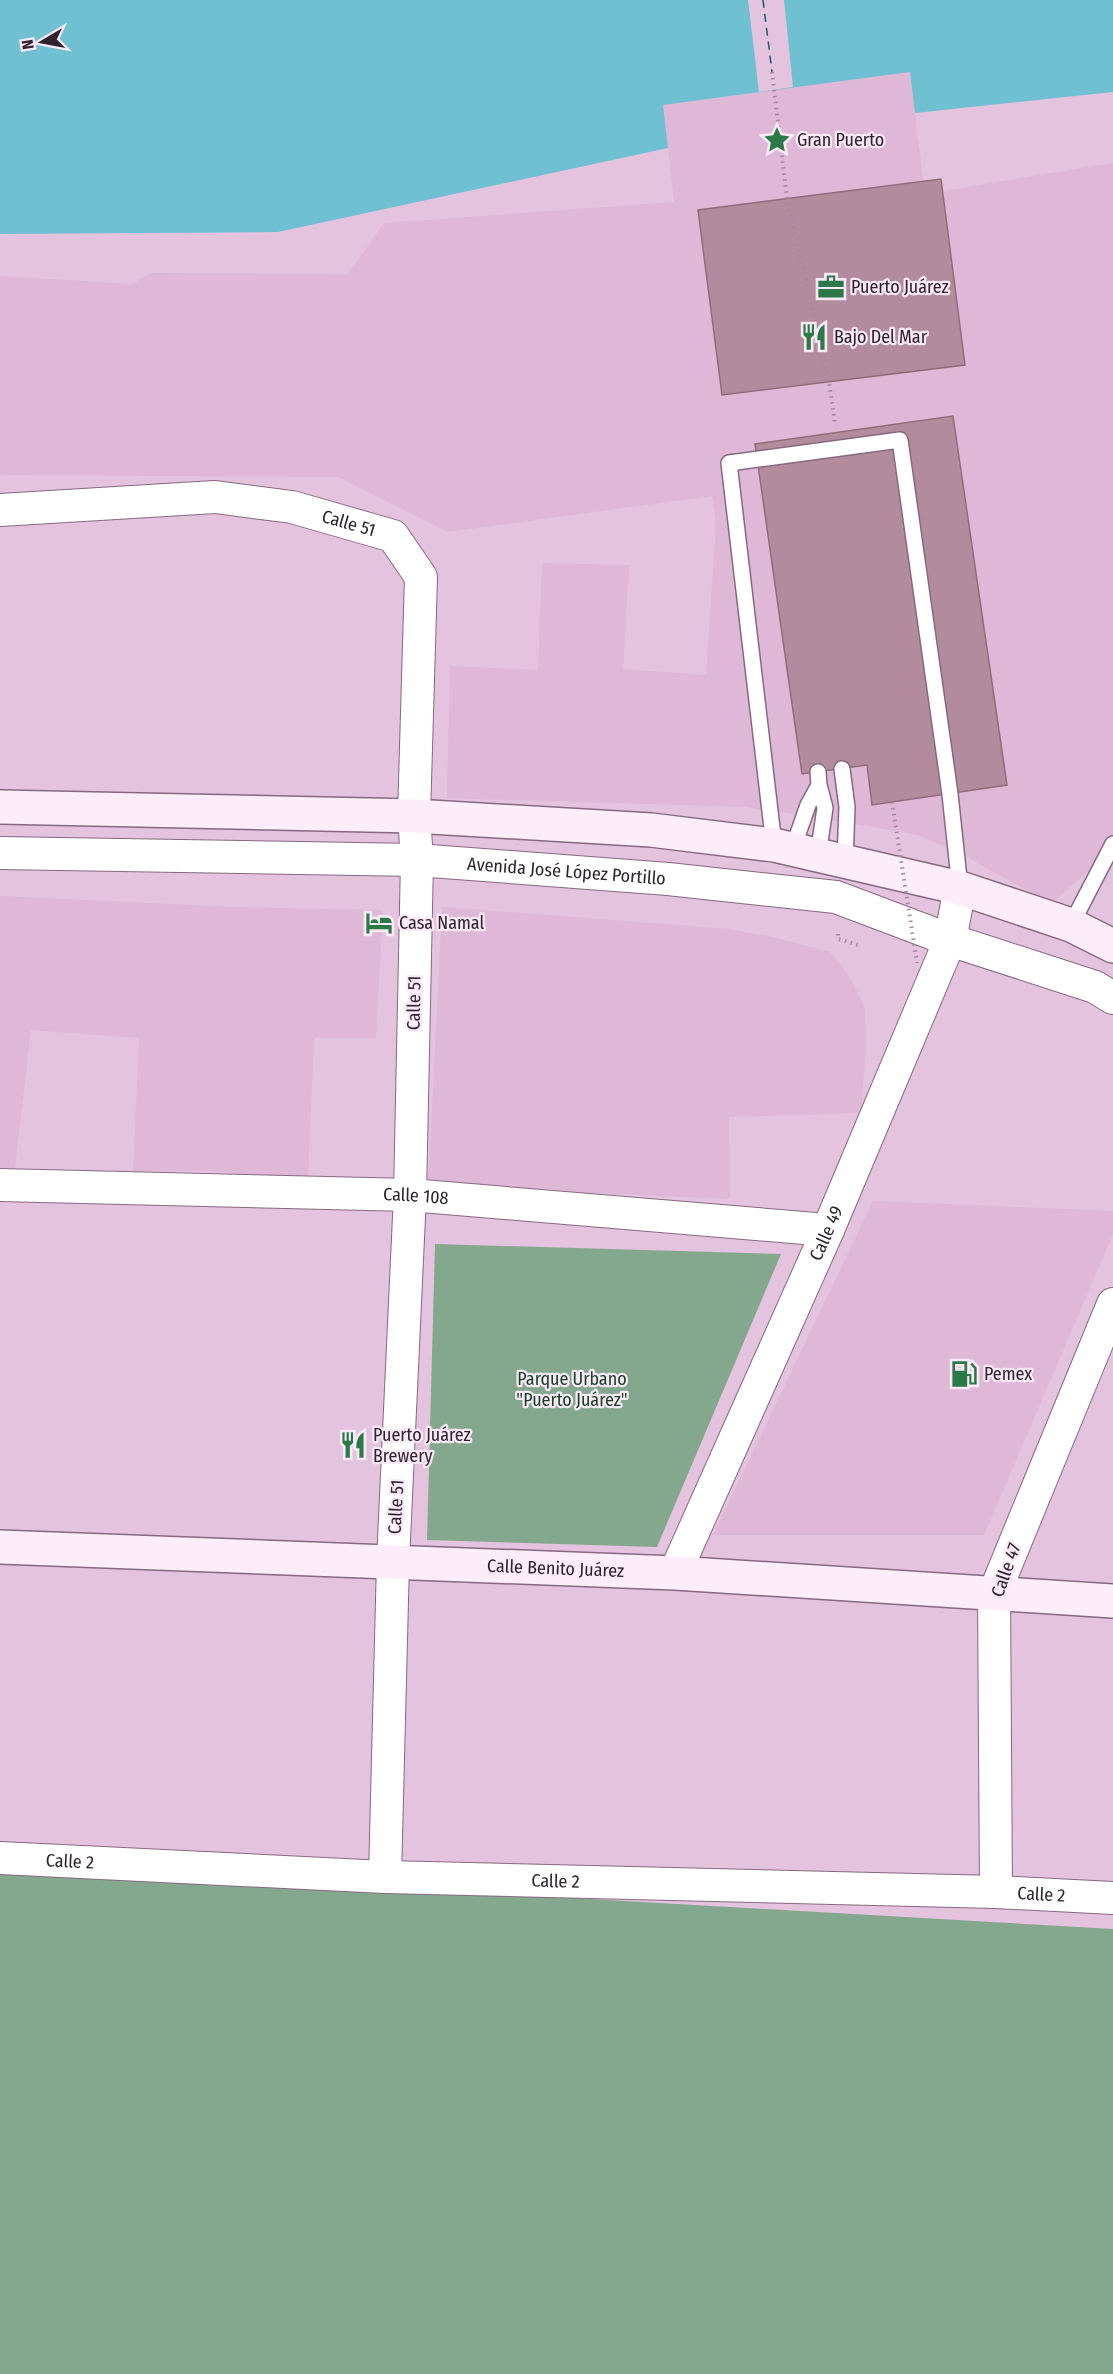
<svg xmlns="http://www.w3.org/2000/svg" width="1113" height="2374" font-family="'Fira Sans Condensed',sans-serif">
<style>
.built{fill:#dfb8d8}
.green{fill:#84a88d}
.water{fill:#6fc1d2}
.pier{fill:#e3c3dd}
.lines{fill:none;stroke-linecap:round;stroke-linejoin:round}
.ferry{stroke:#195d6a;stroke-width:1.5;stroke-dasharray:8 6;stroke-linecap:butt}
.building{fill:#b28c9c;stroke:#906c7a;stroke-width:1.5}
.lane-casing{stroke:#866981;stroke-width:18}
.street-casing{stroke:#866981;stroke-width:34}
.secondary-casing{stroke:#866981;stroke-width:36}
.path{stroke:#a38a9f;stroke-width:4;stroke-dasharray:1.5 4.5;stroke-linecap:butt}
.lane{stroke:#fff;stroke-width:15}
.street{stroke:#fff;stroke-width:32}
.secondary{stroke:#fdecfa;stroke-width:33}
.path-bridge{stroke:#a38a9f;stroke-width:4;stroke-dasharray:1.5 4.5;stroke-linecap:butt}
.labels{text-anchor:middle;stroke-width:4.5;stroke-linejoin:round;paint-order:stroke}
.poi-label{font-size:18px;fill:#2e222c;stroke:#fae9f6;text-anchor:start}
.street-label{font-size:18px;fill:#2e222c;stroke:#fae9f6}
.park-label{font-size:18px;fill:#164024;stroke:#fae9f6}
</style>
<rect width="100%" height="100%" fill="#e3c3dd"/>
<path class="built" d="M910,72L925,194L1113,163V860L1104,857L1051,904L964,855L918,835L850,823L747,807L447,798L450,666L538,670L542,563L629,565L623,669L706,675L716,525L712,496L448,532L338,477L0,475V276L133,284L152,273L348,274L384,223L674,202L663,105Z
M0,896L234,907L383,910L376,1038H314L308,1180L215,1171H133L139,1038L31,1030L15,1168H0Z
M442,907L728,929L773,937L830,952L850,977L865,1008L866,1046L861,1113L729,1117L730,1199L428,1186Z
M873,1201L1113,1211V1234L984,1535H713Z"/>
<path class="green" d="M435,1244L781,1254L657,1547L427,1540Z
M0,1865L1113,1929V2374H0Z"/>
<path class="water" d="M0,0H1113V92L915,113L910,72L663,105L668,148L278,232L0,234Z"/>
<path class="pier" d="M748,0H784L793,87L759,92Z"/>
<g class="lines">
<path class="ferry" d="M763,0L772,72"/>
</g>
<path class="building" d="M941,179L965,365L722,395L698,210Z
M953,416L1007,785L872,805L867,765L802,774L755,444Z"/>
<g class="lines">
<defs>
<path id="lane" d="M842,769L847,807L845,861
M774,845L729,463L900,440L950,794L960,888
M793,848L808,805L819,785L818,772
M818,855L825,808L819,785
M1071,925L1113,844"/>
<g id="street">
<path id="s1" d="M0,510L215,497L292,507L393,536L421,577L414,816L417,860L410,1195L393,1561L385,1877"/>
<path id="s2" d="M0,853L417,860L668,879L836,897L950,940L1095,987L1113,998"/>
<path id="s3" d="M0,1185L410,1195L828,1230"/>
<path id="s4" d="M675,1573L828,1230L950,940L960,888"/>
<path id="s5" d="M0,1858L385,1877L996,1892L1113,1898"/>
<path d="M996,1892L994,1594L1113,1304"/>
</g>
<g id="secondary">
<path d="M0,807L414,816L651,830L774,845L960,888L1071,925L1113,946"/>
<path id="s6" d="M0,1547L675,1573L1113,1601"/>
</g>
</defs>
<use href="#lane" class="lane-casing"/>
<use href="#street" class="street-casing"/>
<use href="#secondary" class="secondary-casing"/>
<path class="path" d="M772,72L787,199L829,382L835,424
M838,934V939L858,945"/>
<use href="#lane" class="lane"/>
<use href="#street" class="street"/>
<use href="#secondary" class="secondary"/>
<path class="path-bridge" d="M892,802L917,963"/>
</g>
<defs>
<symbol id="sight-bare" viewBox="-9 -9 18 18"><path d="M0-6L1.8-2.2L6-1.7L2.9 1.2L3.7 5.4L0 3.3L-3.7 5.4L-2.9 1.2L-6-1.7L-1.8-2.2Z" fill="#2c7948" stroke="#fae9f6" stroke-width="2.5" paint-order="stroke"/></symbol>
<symbol id="office-bare" viewBox="-9 -9 18 18"><path d="M-6-3h4V-5.5h4V-3h4V5H-6ZM-1-4.5V-3h2v-1.5ZM-6 0V1H6V0Z" fill="#2c7948" stroke="#fae9f6" stroke-width="2.5" paint-order="stroke"/></symbol>
<symbol id="restaurant-bare" viewBox="-9 -9 18 18"><path d="M-5-6h1v4h1v-4h1v4h1v-4h1v5L-1.5 .5V6h-2V.5L-5-1ZM5-6V6H3V1.5H1.5Q1.5-4 5-6Z" fill="#2c7948" stroke="#fae9f6" stroke-width="2.5" paint-order="stroke"/></symbol>
<symbol id="hotel-bare" viewBox="-9 -9 18 18"><path d="M-6-4.5h1.5V1H6V5H4.5V3h-9V5H-6ZM-4 0a1.8 1.8 0 1 1 3.6 0ZM.5 0V-2.5h3Q6-2.5 6 0Z" fill="#2c7948" stroke="#fae9f6" stroke-width="2.5" paint-order="stroke"/></symbol>
<symbol id="fuel-bare" viewBox="-9 -9 18 18"><path d="M-5.5-6h7V0h2V4h1.3V-2.5L3-4.5l.8-.8L6-3V5H2.5V1h-1V6h-7ZM-4.2-4.7v3.2H.2V-4.7Z" fill="#2c7948" stroke="#fae9f6" stroke-width="2.5" paint-order="stroke"/></symbol>
</defs>
<g fill-rule="evenodd">
<use href="#sight-bare" x="758" y="121" width="38" height="38"/>
<use href="#office-bare" x="812" y="268" width="38" height="38"/>
<use href="#restaurant-bare" x="795" y="318" width="38" height="38"/>
<use href="#hotel-bare" x="360" y="904" width="38" height="38"/>
<use href="#fuel-bare" x="945" y="1355" width="38" height="38"/>
<use href="#restaurant-bare" x="334" y="1426" width="38" height="38"/>
</g>
<g class="labels">
<g class="poi-label">
<text x="797" y="146">Gran Puerto</text>
<text x="851" y="293">Puerto Juárez</text>
<text x="834" y="343">Bajo Del Mar</text>
<text x="399" y="929">Casa Namal</text>
<text x="984" y="1380">Pemex</text>
<text x="373" y="1441">Puerto Juárez<tspan x="373" dy="21">Brewery</tspan></text>
</g>
<g class="street-label">
<text dy="6" stroke="none"><textPath href="#s1" startOffset="352">Calle 51</textPath></text>
<text dy="6" stroke="none"><textPath href="#s2" startOffset="567">Avenida José López Portillo</textPath></text>
<text transform="translate(414 1003) rotate(-89)" y="6">Calle 51</text>
<text dy="6" stroke="none"><textPath href="#s3" startOffset="416">Calle 108</textPath></text>
<text dy="6" stroke="none"><textPath href="#s4" startOffset="372">Calle 49</textPath></text>
<text transform="translate(396 1507) rotate(-87)" y="6">Calle 51</text>
<text dy="6" stroke="none"><textPath href="#s6" startOffset="556">Calle Benito Juárez</textPath></text>
<text transform="translate(1006 1570) rotate(-71)" y="6">Calle 47</text>
<text dy="6" stroke="none"><textPath href="#s5" startOffset="70">Calle 2</textPath></text>
<text dy="6" stroke="none"><textPath href="#s5" startOffset="556">Calle 2</textPath></text>
<text dy="6" stroke="none"><textPath href="#s5" startOffset="1042">Calle 2</textPath></text>
</g>
<g class="park-label">
<text x="572" y="1385">Parque Urbano<tspan x="572" dy="21">"Puerto Juárez"</tspan></text>
</g>
</g>
<g transform="translate(42 42) rotate(260)" stroke="#fae9f6" stroke-width="4.5" paint-order="stroke">
<path d="M0-4.5L10 22L0 15L-10 22Z" fill="#2e222c"/>
<text y="-9" font-size="16" font-weight="bold" text-anchor="middle" fill="#2e222c">N</text>
</g>
</svg>
